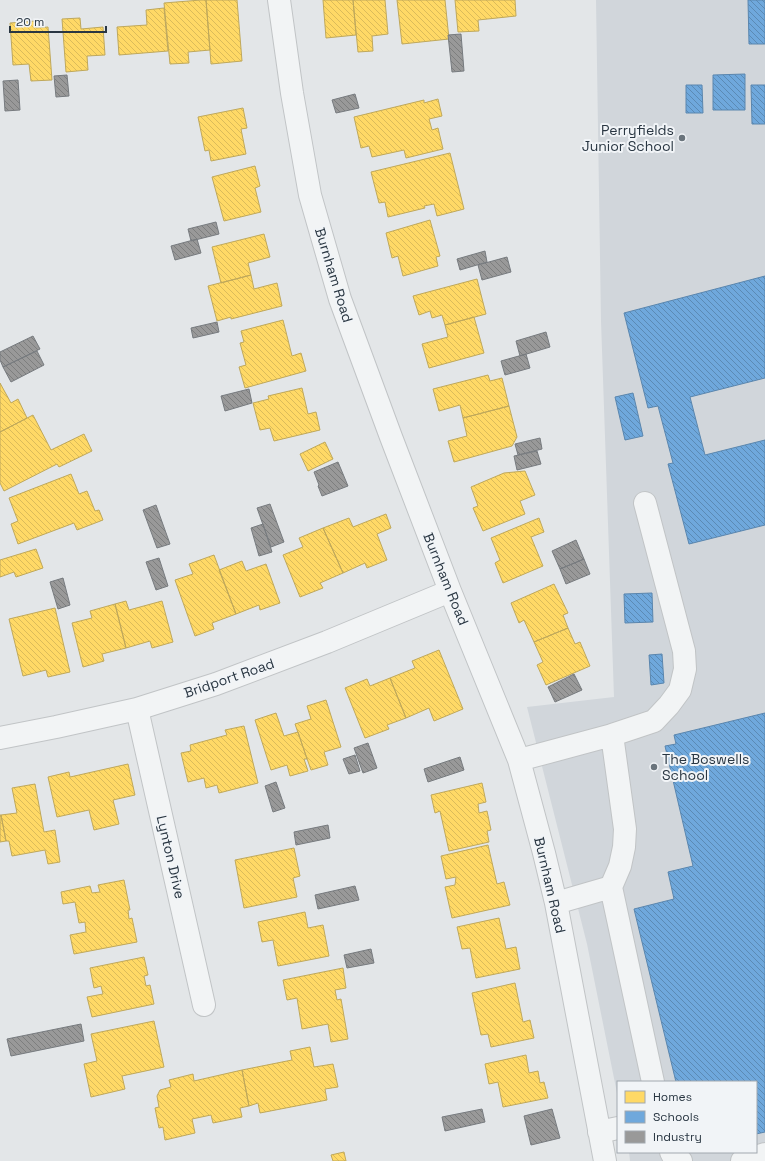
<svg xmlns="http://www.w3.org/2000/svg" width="765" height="1161" font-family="'Space Grotesk',sans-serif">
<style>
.built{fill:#d1d6db}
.homes{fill:url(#homes-back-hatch);stroke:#bfa85b}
.schools{fill:url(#schools-back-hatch);stroke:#5a86ae}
.industry{fill:url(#industry-back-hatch);stroke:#777b7f}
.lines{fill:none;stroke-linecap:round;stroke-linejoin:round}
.minor-casing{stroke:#c1c4c6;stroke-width:24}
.minor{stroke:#f2f4f5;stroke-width:22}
.poi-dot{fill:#6a747c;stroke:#f1f4f7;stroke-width:1.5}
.labels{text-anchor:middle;stroke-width:4;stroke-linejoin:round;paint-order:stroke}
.poi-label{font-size:14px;fill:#293642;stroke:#f1f4f7;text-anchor:end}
.street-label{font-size:14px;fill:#293642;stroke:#f1f4f7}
</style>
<defs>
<pattern id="homes-back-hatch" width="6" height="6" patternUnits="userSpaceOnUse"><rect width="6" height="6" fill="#ffd966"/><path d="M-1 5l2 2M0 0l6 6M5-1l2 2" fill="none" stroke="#dbbb5a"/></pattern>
<pattern id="schools-back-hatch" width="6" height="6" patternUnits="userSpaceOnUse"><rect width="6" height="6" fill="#6fa8dc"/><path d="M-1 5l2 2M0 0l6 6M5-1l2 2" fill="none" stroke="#5b8ab4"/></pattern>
<pattern id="industry-back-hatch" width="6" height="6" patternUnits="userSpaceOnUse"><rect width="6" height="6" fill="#999"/><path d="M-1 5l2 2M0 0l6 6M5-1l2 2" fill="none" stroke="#7d7e7e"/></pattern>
</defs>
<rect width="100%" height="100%" fill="#e3e6e8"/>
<path class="built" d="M596,0H765V1161H630L629,1152H756V1082H618V1098L587,944L527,707L614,697L601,321Z"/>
<path class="homes" d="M201,0H206L210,50L188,52L189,63L170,64L164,3Z
M206,0H237L242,61L211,64Z
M323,0H353L356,35L326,38Z
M353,0H385L388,34L372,36L373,51L358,52Z
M397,0H445L449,39L402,44Z
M455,0H515L516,16L478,20L479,31L458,32Z
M164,8L168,51L119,55L117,27L147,25L146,10Z
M80,18L81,29L103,27L105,55L87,56L88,70L66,72L62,19Z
M35,21L36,28L48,27L52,80L31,81L29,64L13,65L10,23Z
M438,99L442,116L429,119L432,130L438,128L443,149L406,158L404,150L372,157L369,146L361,148L354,117L424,100V103Z
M243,108L247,128L241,129L246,154L211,161L209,150L205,151L198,117Z
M450,153L464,209L437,216L434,204L424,206L425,208L388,217L385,202L379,203L371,172Z
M255,166L260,186L255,188L261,212L224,221L212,177Z
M430,220L440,256L436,257L438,266L403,276L398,256L392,258L386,233Z
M264,234L270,257L248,263L251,275L221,283L212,247Z
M251,275L254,289L277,283L282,306L231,319V317L217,321L208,286Z
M477,279L486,314L445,325L442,315L432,318L430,311L419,315L413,296Z
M474,317L484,353L429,368L422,344L448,337L445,325Z
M283,320L292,356L301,353L306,371L245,388L239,367L246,365L240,343L244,342L241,331Z
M488,375L490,381L502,378L509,406L463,418L460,405L439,411L433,389Z
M0,383L11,403L18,399L27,418L0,432Z
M302,388L308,414L316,412L320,430L274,441L270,428L260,430L253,403L269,399L268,396Z
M509,406L517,437L512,446L454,462L448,441L467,436L463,418Z
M33,415L51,450L84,434L92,451L59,467L57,464L4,491L0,483V432Z
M325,442L333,459L308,471L300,454Z
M525,471L535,495L520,501L525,514L483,531L473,508L478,506L471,487L504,473Z
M71,474L79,494L87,491L95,511L99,510L103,520L77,530L74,523L18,544L11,524L18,521L9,498Z
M386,514L391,528L377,534L387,560L367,568L365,563L343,573L323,528L349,518L353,527Z
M539,518L544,532L531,537L543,566L503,583L495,563L500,560L491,538Z
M323,528L343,573L320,583L323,588L300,597L283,555L303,547L299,538Z
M36,549L43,568L16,577L14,572L0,577V560Z
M214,555L236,614L212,623L214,629L195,636L175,580L193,574L189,564Z
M242,561L246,571L266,564L280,603L260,610L259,605L236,614L219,570Z
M554,584L568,613L563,615L568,628L534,642L524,620L519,623L511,603Z
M126,601L129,610L162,601L173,642L152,648L150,641L126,648L115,604Z
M115,604L126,648L102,654L104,661L83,667L72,623L92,618L90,611Z
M55,608L70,672L48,677L46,670L23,676L9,619Z
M568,628L575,644L580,642L590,666L546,685L537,665L543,662L534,642Z
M439,650L463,709L434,721L429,708L406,718L390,678L415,668L412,661Z
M390,678L406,718L387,725L389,729L365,738L345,688L367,679L370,686Z
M326,700L341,747L324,752L328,765L311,770L295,724L311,719L307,706Z
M276,713L284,736L298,732L307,759H304L308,771L290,776L287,765L271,770L255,720Z
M244,726L258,783L219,793L217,785L206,788L204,778L188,782L181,753L191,751L190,745L227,735L225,730Z
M128,764L135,795L113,800L119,824L94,830L89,810L57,817L48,777L69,772L70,777Z
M482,783L486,802L478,804L479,813L487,811L491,830L487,831L489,842L449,851L440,811L435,813L431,795Z
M35,784L44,832L55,830L60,862L48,864L45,850L12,856L9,841H6L1,815L17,813L12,788Z
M0,815H1L6,841L0,842Z
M488,845L497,884L504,882L510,905L452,918L445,887L455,885L456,877L446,879L441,856Z
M294,848L300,876L293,878L297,897L244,908L235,860Z
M124,880L130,910H128L129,919L132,918L137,942L74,954L70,935L86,932L85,922L79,923L75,902L63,904L61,892L90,886L92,893L100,892L98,885Z
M305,912L308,928L323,925L329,956L278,966L273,940L262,942L258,922Z
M499,918L506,949L516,947L520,969L476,978L470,948L462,949L457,927Z
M144,957L148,975L144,976L146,986L150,985L154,1004L92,1017L87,997L103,994L101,986L94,988L90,968Z
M343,968L346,988L335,990L337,1000L341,999L348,1039L331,1042L328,1024L302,1029L297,998L287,1000L283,980Z
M515,983L523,1022L530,1020L534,1038L491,1047L488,1034L481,1035L472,993Z
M154,1021L164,1067L122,1076L125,1089L91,1097L84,1064L97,1061L91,1034Z
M310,1047L314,1067L333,1064L338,1087L325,1089L327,1100L260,1113L258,1103L249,1106L242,1070L292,1060L290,1051Z
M526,1055L529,1073L538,1071L540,1083L544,1082L548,1098L503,1107L498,1082L489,1084L485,1064Z
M242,1070L249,1106L240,1108L242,1117L213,1123L211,1115L192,1119L195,1133L165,1140L163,1127L159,1128L155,1108L159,1107L157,1096L160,1090L171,1087L169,1080L193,1074L194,1081Z
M344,1152L346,1161H333L331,1155Z"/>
<path class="schools" d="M748,0H765V44H749Z
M745,74V110H713V75Z
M686,85H702L703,113H686Z
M751,85H765V124H752Z
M765,276V378L690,397L705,455L765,440V525L689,544L668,464L673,463L658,406L648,408L624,313Z
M633,393L643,436L625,440L615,397Z
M652,593L653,622L625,623L624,594Z
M662,654L664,683L651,685L649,655Z
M765,713V1132L756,1134V1082H676L634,909L674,899L668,872L693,866L665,746L676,744L674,735Z"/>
<path class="industry" d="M461,34L464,71L452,72L448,35Z
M67,75L69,96L56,97L54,76Z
M18,80L20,110L5,111L3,81Z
M355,94L359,108L336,113L332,100Z
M216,222L219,234L191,241L188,229Z
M197,239L201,253L175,260L171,246Z
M485,251L487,262L460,270L457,259Z
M507,257L511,272L482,280L478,265Z
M217,322L219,332L193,338L191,328Z
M546,332L550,347L520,356L516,341Z
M33,336L40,349L3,367L0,360V352Z
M37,351L44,365L11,382L3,367Z
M526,354L530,368L505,375L501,361Z
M249,389L252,403L225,411L221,396Z
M540,438L542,449L518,455L515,444Z
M537,451L541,464L517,470L514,456Z
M338,462L348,486L322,496L318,486L319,485L314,472Z
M270,504L284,542L271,547L257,508Z
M156,505L170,544L157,548L143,510Z
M263,524L272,552L259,556L251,528Z
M576,540L584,559L560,569L552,551Z
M159,558L168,586L156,590L146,562Z
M584,559L590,574L566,584L560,569Z
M63,578L70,605L58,609L50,582Z
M574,674L582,690L555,702L548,687Z
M368,743L377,768L363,773L354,748Z
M355,755L360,771L349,774L343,759Z
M460,757L464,770L428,782L424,769Z
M276,782L285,808L273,812L265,786Z
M328,825L330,838L296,845L294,832Z
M355,886L359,900L318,909L315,895Z
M371,949L374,963L347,968L344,955Z
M81,1024L84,1041L11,1056L7,1039Z
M482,1109L485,1122L445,1131L442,1117Z
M552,1109L560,1138L531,1145L524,1116Z"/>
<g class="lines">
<defs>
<path id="minor" d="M279,0L292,93L310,195L340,299L391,437L450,591L519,760L544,853L556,903L605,1161
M137,709L204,1005
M612,735L654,721L669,705L680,690L685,669L684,651L645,503
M0,738L56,727L137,709L216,684L327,642L450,591
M519,760L612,735L625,829L624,847L620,866L611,887L556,903
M611,887L653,1082
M599,1132L618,1128
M671,1152L673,1156L681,1161
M742,1161L765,1154"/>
</defs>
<use href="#minor" class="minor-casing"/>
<use href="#minor" class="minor"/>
</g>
<g class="poi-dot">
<circle cx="682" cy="138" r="4"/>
<circle cx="654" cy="767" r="4"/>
</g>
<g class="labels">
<g class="poi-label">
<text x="674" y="135">Perryfields<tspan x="674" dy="16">Junior School</tspan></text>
<text x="662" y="764" text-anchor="start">The Boswells<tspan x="662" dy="16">School</tspan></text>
</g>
<g class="street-label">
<text transform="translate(334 275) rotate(73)" y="5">Burnham Road</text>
<text transform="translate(446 579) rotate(68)" y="5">Burnham Road</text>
<text transform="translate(229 678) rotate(-19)" y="5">Bridport Road</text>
<text transform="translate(171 857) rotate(77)" y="5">Lynton Drive</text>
<text transform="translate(550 885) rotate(77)" y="5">Burnham Road</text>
</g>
</g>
<rect x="617" y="1081" width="140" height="72" fill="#f1f4f7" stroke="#a1a8af"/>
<rect x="625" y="1091" width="20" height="12" fill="#ffd966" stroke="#a1a8af"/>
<text x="653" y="1101" font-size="12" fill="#293642">Homes</text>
<rect x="625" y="1111" width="20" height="12" fill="#6fa8dc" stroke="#a1a8af"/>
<text x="653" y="1121" font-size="12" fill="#293642">Schools</text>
<rect x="625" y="1131" width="20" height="12" fill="#999999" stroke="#a1a8af"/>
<text x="653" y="1141" font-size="12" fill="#293642">Industry</text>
<path d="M10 26v6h96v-6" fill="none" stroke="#293642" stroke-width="2"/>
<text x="16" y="26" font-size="12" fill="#293642" stroke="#f1f4f7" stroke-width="3" paint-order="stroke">20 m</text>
</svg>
